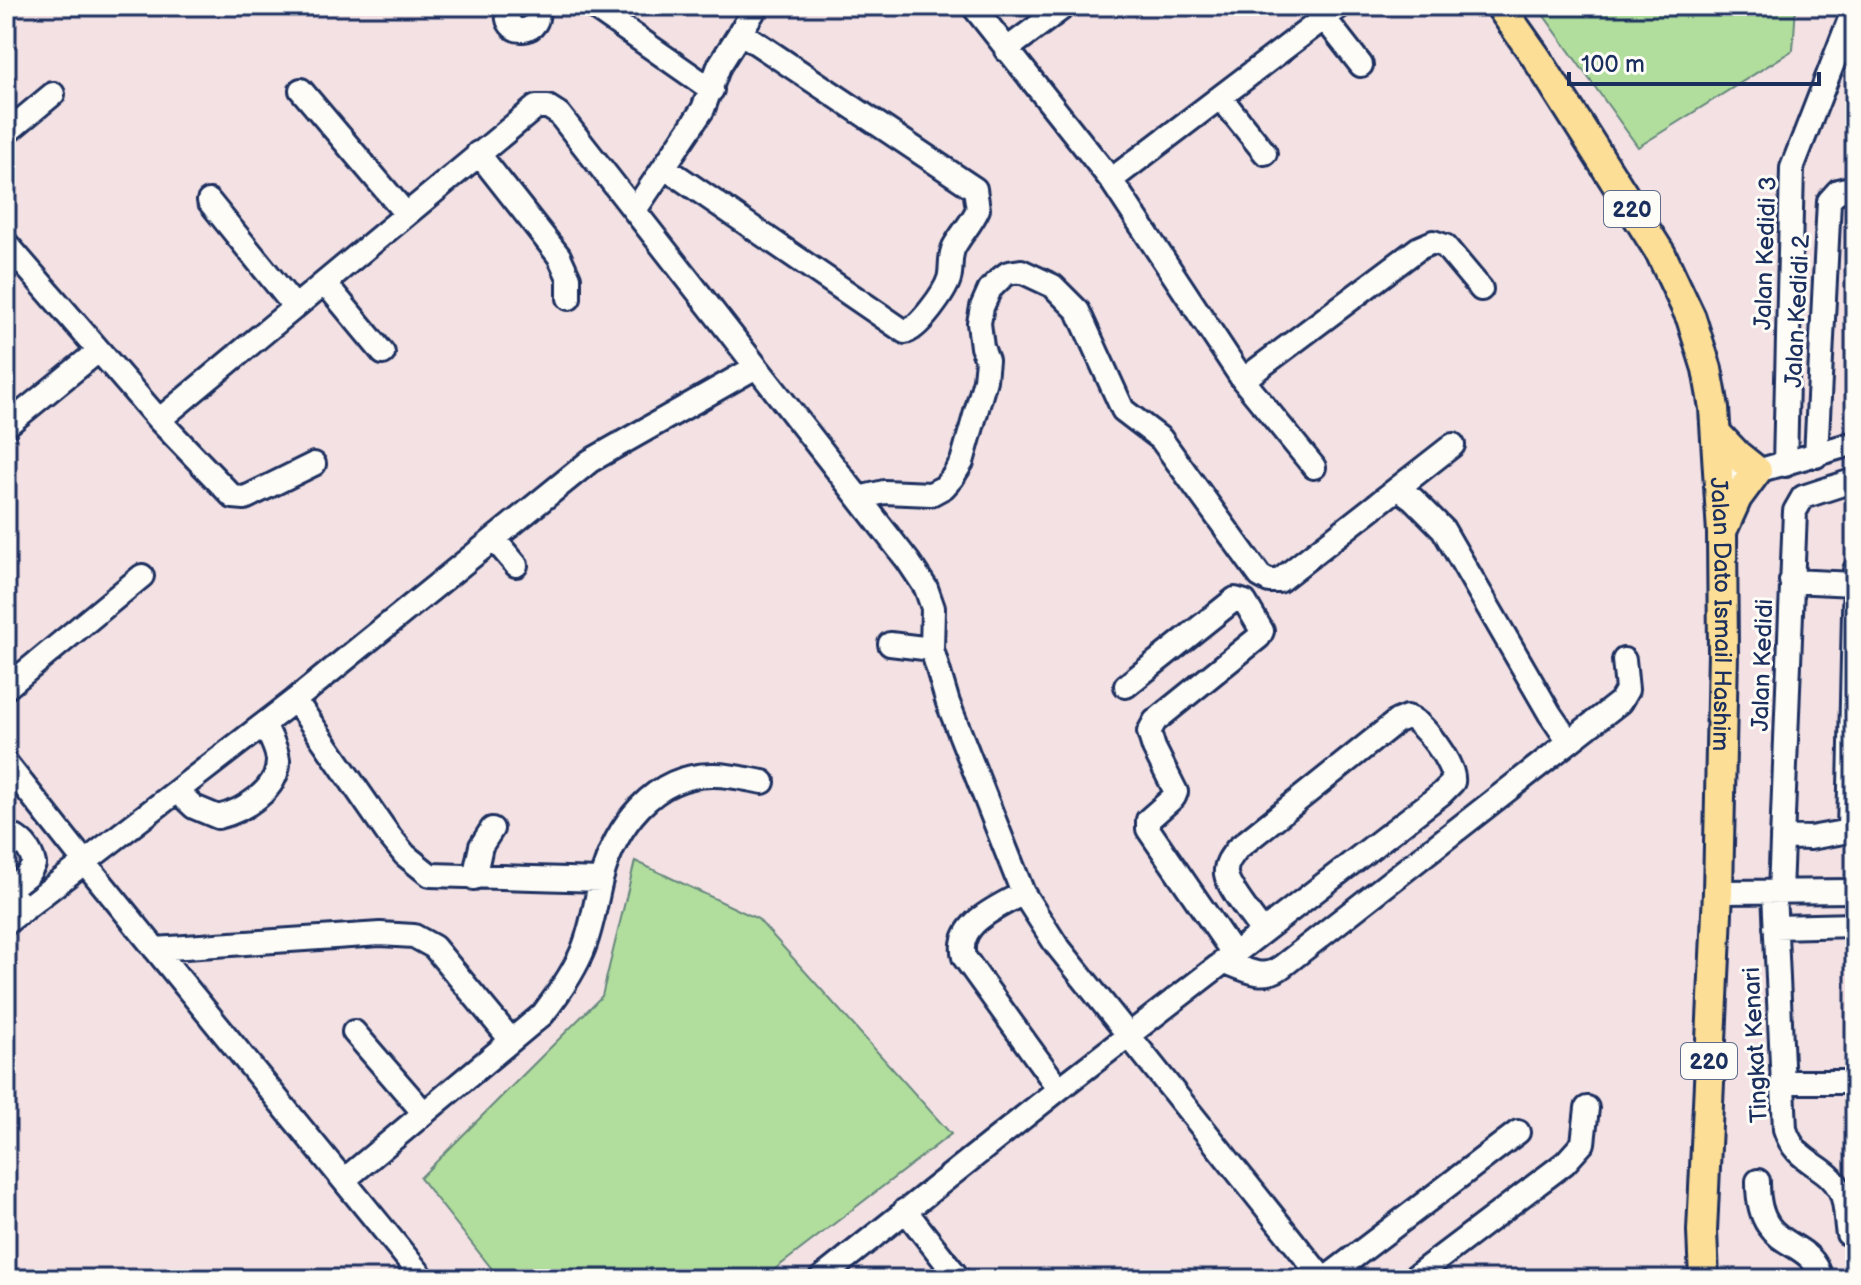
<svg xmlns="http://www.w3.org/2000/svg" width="1861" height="1285" font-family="'Balsamiq Sans',sans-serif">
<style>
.green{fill:#b1de9c;stroke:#66867d;stroke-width:2}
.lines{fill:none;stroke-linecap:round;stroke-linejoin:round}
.minor-casing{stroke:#1b2f5e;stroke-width:28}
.major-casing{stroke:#1b2f5e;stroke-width:34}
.minor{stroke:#fdfcf7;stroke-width:22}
.major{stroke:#fcde96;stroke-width:28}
.labels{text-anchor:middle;stroke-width:6;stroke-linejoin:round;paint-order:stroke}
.shield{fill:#fdfcf7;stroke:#5f6c8c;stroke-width:2}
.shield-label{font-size:22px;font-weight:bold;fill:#1b2f5e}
.street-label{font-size:24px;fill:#1b2f5e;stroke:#fdfcf7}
</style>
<rect width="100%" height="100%" fill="#f3e1e3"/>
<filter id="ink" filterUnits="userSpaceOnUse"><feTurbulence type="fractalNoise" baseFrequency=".0125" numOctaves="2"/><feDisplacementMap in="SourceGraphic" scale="16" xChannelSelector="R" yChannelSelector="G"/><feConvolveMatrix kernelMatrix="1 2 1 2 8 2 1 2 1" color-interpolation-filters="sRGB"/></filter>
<g filter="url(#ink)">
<path class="green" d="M1537,6H1796L1793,50L1638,147Z
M635,861L758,919L951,1134L762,1279H500L420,1178L602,996Z"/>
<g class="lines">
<defs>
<path id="minor" d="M509,6C499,41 548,35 535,6
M592,6L712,90
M973,6L1111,180L1243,380L1314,467
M1325,19L1361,65
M1006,50L1065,6
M301,90L406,214
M1221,98L1265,153
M6,133L53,94
M478,153L559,256L569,278V298
M664,167L905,332C918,330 945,292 949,279C952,269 949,257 954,247C961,234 972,223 978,209L975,189L740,32
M1111,180L1340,6
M209,201L295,307
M635,210L703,109L719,66L757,6
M6,243L159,420L233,497L245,498L314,464
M325,283L383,353
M1243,380L1419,248L1433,242L1445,246L1481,289
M159,420L536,107H548L559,114L908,561L926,588L933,608L932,649L948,703L1023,893L1055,943L1323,1279
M6,426L98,351
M1816,456L1829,201L1838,191L1855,187
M1785,465L1792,168L1855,6
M1719,474L1757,471L1855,443
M1398,488L1413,499L1443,529L1550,714L1569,742
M859,498L884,492L931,494L944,487L952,478L962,462L985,380L987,360L982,347L979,323L982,307L990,289L1000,279L1008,273L1021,271L1053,286L1078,311L1123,410L1161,439L1260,576L1269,581H1279L1453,445
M494,539L516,565
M1791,581L1854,584
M890,644L932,649
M1126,686L1235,599L1245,602L1262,631L1259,637L1155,721L1149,732L1154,748L1176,792L1174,797L1148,820V829L1233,953
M6,688L142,576
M295,700L388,834L405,855L430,875L601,880
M6,763L86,864L424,1279
M178,792L194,807L218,817C243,811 279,790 278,760C277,748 269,735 264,724
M1849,831L1855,570
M6,833C21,838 31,849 34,864L28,874L14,885L13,894L24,910
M1782,837L1810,838L1855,830
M474,878L481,846L492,829
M1718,892L1855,891
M1774,892L1785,1129C1796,1165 1825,1162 1840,1190C1847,1203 1845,1220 1848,1234
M1780,892L1795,511L1803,497L1855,480
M1023,893C999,907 955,923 964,957L1059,1089
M6,923L295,700L590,461L756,367
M1775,927L1855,925
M155,949L380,934L414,936L434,947L511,1040
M1223,961C1242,968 1262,981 1280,968L1620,702L1627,690L1624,660
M354,1032L424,1113
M1783,1082H1855
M344,1180L543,1014C558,994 572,975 582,952C592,929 595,904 601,880C615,827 653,774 714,775C730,775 747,779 763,782
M1758,1181C1757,1256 1811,1233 1821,1279
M905,1210L959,1279
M820,1279L1059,1089L1441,794L1453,782C1456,766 1422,720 1407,717L1397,721L1237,849C1231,857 1225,864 1226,874C1228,888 1253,918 1262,931
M1325,1279L1518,1132
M1412,1279L1565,1163L1583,1143L1587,1108"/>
<g id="major">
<path id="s1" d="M1500,6L1536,57L1661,254L1691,318L1707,369L1714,408L1722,533L1723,652L1718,892L1702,1231L1704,1279"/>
<path d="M1717,434L1737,455L1757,471L1737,498L1723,529"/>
</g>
</defs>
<use href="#minor" class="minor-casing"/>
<use href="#major" class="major-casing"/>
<use href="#minor" class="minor"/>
<use href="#major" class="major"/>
</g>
</g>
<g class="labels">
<g class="shield">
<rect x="1604" y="191" width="56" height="36" rx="6"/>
<rect x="1681" y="1043" width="56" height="36" rx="6"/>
</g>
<g class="shield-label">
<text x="1632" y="217">220</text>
<text x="1709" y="1069">220</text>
</g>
<g class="street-label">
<text transform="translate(1765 253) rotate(-88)" y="8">Jalan Kedidi 3</text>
<text transform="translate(1797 311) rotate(-87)" y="8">Jalan Kedidi 2</text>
<text dy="8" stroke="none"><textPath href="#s1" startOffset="666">Jalan Dato Ismail Hashim</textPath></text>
<text transform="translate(1762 665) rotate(-88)" y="8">Jalan Kedidi</text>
<text transform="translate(1755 1045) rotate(-93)" y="8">Tingkat Kenari</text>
</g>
</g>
<rect width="1861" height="1285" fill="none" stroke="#fdfcf7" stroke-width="32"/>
<rect x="16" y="16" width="1829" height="1253" fill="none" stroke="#1b2f5e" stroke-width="3" filter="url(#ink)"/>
<path d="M1569 72v12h250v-12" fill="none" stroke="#1b2f5e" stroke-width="4"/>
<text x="1581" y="72" font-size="24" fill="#1b2f5e" stroke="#fdfcf7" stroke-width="6" paint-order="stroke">100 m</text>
</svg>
